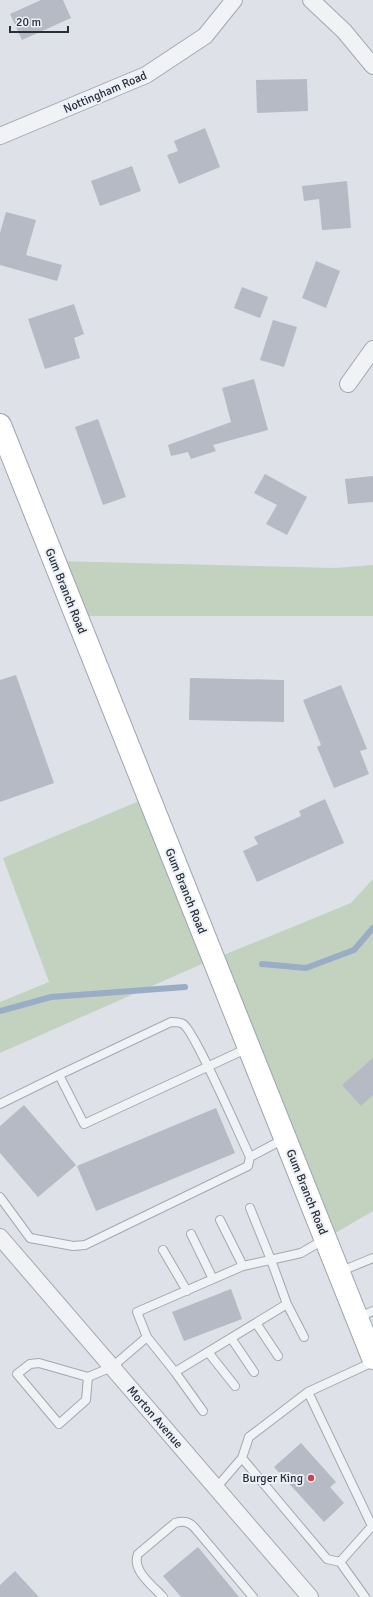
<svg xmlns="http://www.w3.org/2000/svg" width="373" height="1597" font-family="Signika,sans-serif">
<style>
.green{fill:#c3d1bf}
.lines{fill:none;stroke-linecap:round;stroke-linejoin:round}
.stream{stroke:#99adc7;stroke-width:6}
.building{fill:#b5bac4}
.service-casing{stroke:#a3a8b1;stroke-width:10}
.minor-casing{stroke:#a3a8b1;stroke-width:18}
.primary-casing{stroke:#9da5b2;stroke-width:24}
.service{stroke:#f0f2f5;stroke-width:8}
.minor{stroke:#f0f2f5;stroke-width:16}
.primary{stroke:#fff;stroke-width:22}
.poi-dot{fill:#cb4454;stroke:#edf0f5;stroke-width:1.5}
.labels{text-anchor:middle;stroke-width:4;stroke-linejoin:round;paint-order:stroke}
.street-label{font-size:12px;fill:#272f3d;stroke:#edf0f5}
.poi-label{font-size:12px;fill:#272f3d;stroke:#edf0f5;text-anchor:end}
</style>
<rect width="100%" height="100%" fill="#dee1e7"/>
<path class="green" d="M55,561L335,568L373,565V616H77Z
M149,797L214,959L351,903L373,879V1211L325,1239L213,959L0,1053V1002L49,982L3,858Z"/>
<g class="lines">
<path class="stream" d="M262,964L306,968L354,950L373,928
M0,1011L51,997L185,987"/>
</g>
<path class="building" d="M41,0H63L71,18L22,40L10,14Z
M307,79L308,111L257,113L256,80Z
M205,128L220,167L179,184L167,155L178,151L174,141Z
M132,166L141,191L100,206L91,181Z
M347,181L351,228L322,230L319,199L304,201L302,186Z
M6,212L36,220L26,255L62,265L57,281L0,265V233Z
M316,261L340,271L326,308L302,298Z
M242,287L268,297L260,318L234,308Z
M74,304L84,334L74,338L80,358L45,369L28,319Z
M273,320L297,327L284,367L260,360Z
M254,379L268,430L213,445L216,451L191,459L188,452L171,456L168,445L231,422L222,388Z
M98,419L126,497L103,505L75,427Z
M265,474L307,497L287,535L266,524L277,505L254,493Z
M373,476V502L348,504L345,479Z
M16,675L54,783L0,802V680Z
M190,678L284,680V722L189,720Z
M341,685L367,749L360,751L369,774L334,788L317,747L321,745L303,700Z
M325,799L344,843L257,882L243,851L258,844L254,837L301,816L299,811Z
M373,1058V1095L361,1106L342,1085Z
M24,1105L76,1165L38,1197L0,1153V1126Z
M216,1108L235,1153L96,1211L77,1166Z
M231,1289L242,1319L184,1341L172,1312Z
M301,1443L336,1482L330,1487L344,1503L324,1522L274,1467Z
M198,1547L239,1597H181L163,1576Z
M15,1571L39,1597H0V1585Z"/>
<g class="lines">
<defs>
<path id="service" d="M59,1075L171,1022C174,1022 180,1022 183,1024C194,1030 241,1138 250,1157
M0,1104L59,1075L84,1124L248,1048
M0,1197L30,1238L73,1246L85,1245L248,1166L250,1157L284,1139
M250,1208L271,1260L287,1304L175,1372L147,1337L137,1312L243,1266L301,1253L325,1239
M220,1220L243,1266
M191,1234L213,1279
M163,1250L187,1291
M339,1272L373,1258
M287,1304L304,1337
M357,1318L373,1311
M256,1323L278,1356
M231,1338L254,1372
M208,1352L235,1386
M175,1372L203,1411
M88,1377L86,1400L59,1424L17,1374L30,1364L39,1363L88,1377L112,1367L147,1337
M308,1392L373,1362
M216,1488L242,1458
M340,1562L372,1526L308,1392L249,1437L242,1458L327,1559L340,1562L365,1597
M163,1597C153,1586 131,1570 138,1554L175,1523C183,1521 188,1521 194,1527L253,1597"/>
<path id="minor" d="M311,0L344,31L373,66
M0,136L146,75L205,36L234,0
M348,384L373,349
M0,1237L310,1597"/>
<path id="primary" d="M0,425L373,1358"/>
</defs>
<use href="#service" class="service-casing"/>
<use href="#minor" class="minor-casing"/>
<use href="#primary" class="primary-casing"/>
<use href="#service" class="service"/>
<use href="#minor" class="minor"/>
<use href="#primary" class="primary"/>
</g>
<circle class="poi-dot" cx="311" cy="1478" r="4"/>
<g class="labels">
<g class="street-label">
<text transform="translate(105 92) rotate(-23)" y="4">Nottingham Road</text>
<text transform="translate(66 591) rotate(68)" y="4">Gum Branch Road</text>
<text transform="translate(186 891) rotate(68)" y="4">Gum Branch Road</text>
<text transform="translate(307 1192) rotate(68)" y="4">Gum Branch Road</text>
<text transform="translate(155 1417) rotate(49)" y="4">Morton Avenue</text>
</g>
<g class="poi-label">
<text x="303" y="1482">Burger King</text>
</g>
</g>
<path d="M10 26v6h58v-6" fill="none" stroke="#272f3d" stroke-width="2"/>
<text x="16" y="26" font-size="12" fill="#272f3d" stroke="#edf0f5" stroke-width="3" paint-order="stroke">20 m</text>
</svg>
